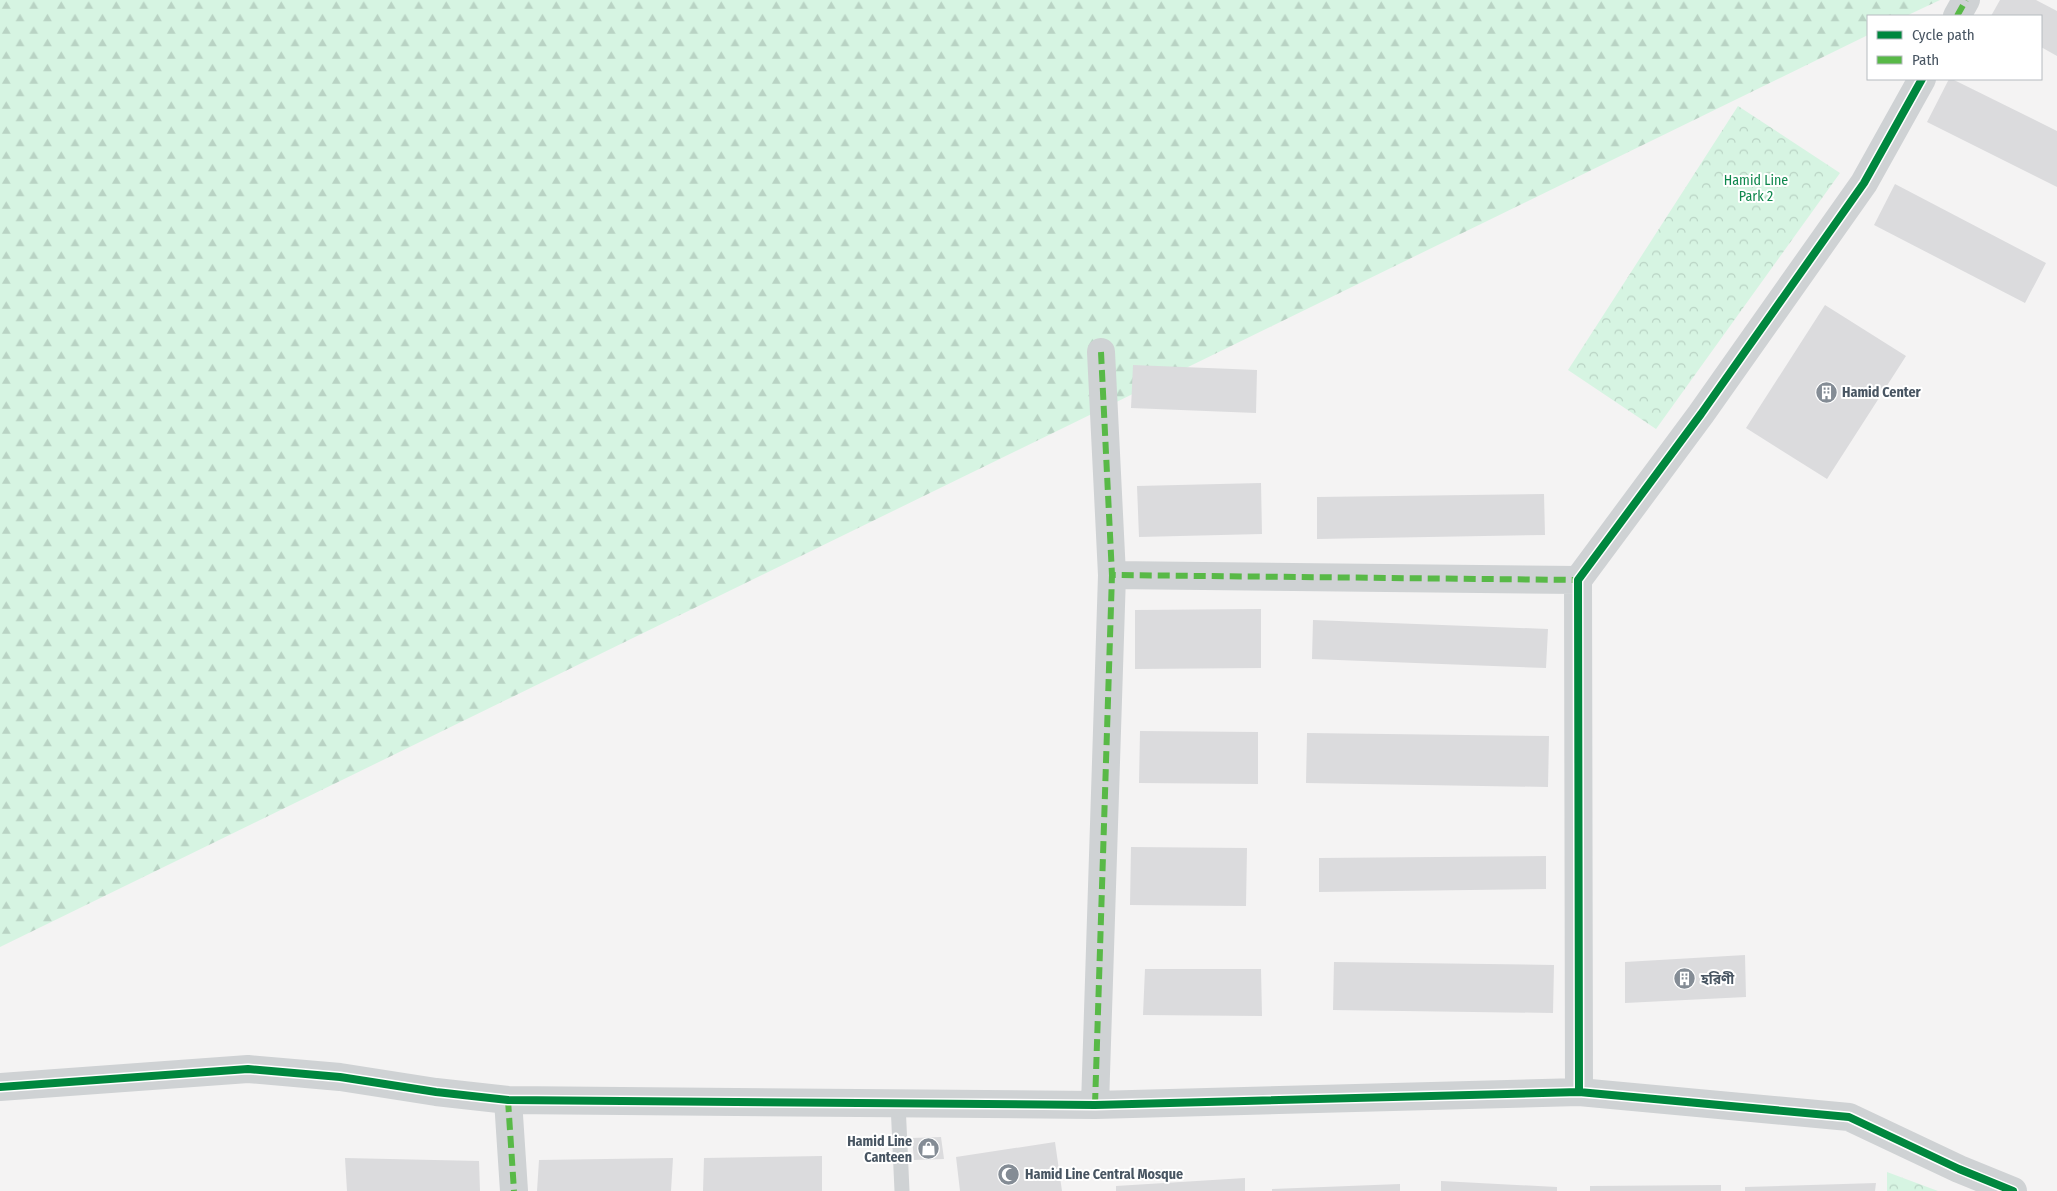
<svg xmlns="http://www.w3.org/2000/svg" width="2057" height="1191" font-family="'Fira Sans Condensed','Noto Sans Bengali',sans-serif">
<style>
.forest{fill:url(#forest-firs)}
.park{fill:url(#park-crowns)}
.building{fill:#dbdbdd}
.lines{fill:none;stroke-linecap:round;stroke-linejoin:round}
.lane{stroke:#cfd2d4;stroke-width:15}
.street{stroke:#cfd2d4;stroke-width:28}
.quiet{stroke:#58b947;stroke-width:6;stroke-dasharray:12 6;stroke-linecap:butt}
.cycleway-casing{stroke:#fff;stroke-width:11}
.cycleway{stroke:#00873e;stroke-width:8}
.labels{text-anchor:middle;stroke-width:4;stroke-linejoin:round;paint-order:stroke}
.park-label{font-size:14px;fill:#0e884d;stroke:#fff}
.poi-label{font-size:14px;font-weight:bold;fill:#485562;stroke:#fff;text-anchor:start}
</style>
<defs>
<pattern id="forest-firs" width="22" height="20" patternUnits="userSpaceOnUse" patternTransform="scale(1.25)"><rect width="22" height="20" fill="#d6f4e2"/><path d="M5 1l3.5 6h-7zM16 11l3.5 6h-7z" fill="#b9d3c4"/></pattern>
<pattern id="park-crowns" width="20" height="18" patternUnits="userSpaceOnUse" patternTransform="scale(1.25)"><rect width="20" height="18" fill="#d6f4e2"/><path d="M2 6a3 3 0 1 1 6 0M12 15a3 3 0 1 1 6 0" fill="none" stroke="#b9d3c4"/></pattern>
</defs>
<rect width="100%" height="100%" fill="#f4f3f3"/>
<path class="forest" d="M0,0H1940L1906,16H1868V35L0,947Z"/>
<path class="park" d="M1738,106L1840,173L1656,429L1568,370Z
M1887,1172L1938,1191H1887Z"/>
<path class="building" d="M2000,0H2036L2057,11V56L2041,47V16H1991Z
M1949,79H1952L2057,131V187L1927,122Z
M1895,184L2046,263L2025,303L1874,225Z
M1825,305L1906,356L1827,479L1746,428Z
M1133,365L1257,370L1256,413L1131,408Z
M1261,483L1262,534L1139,537L1137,486Z
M1544,494L1545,535L1317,539V497Z
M1261,609V668L1135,669V610Z
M1313,620L1548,629L1546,668L1312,659Z
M1140,731L1258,732V784L1139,783Z
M1307,733L1549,736L1548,787L1306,783Z
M1131,847L1247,848L1246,906L1130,905Z
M1546,856V889L1319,892V858Z
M1745,955L1746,997L1625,1003V962Z
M1334,962L1554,965L1553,1013L1333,1010Z
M1145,969H1261L1262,1016L1143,1015Z
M941,1137L944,1159L914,1160L912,1138Z
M1055,1142L1062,1191H960L956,1157Z
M822,1156V1191H703L704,1158Z
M345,1158L479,1161L480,1191H347Z
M673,1158L671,1191H537L539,1160Z
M1245,1178V1191H1116V1186Z
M1441,1181L1557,1187V1191H1441Z
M1876,1183L1875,1191H1745V1187Z
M1400,1184V1191H1272V1189Z
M1721,1185V1191H1590V1186Z"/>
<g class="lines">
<path class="lane" d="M898,1103L902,1191"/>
<path class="street" d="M1957,16L1966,0
M1101,352L1112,575
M0,1087L248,1069L340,1077L436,1092L508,1100L1095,1105L1579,1092L1849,1117L1959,1169L2013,1191
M1579,1092L1578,580L1701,414L1864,183L1922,79
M508,1100L514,1191
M1095,1105L1112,575L1578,580"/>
<path class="quiet" d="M1957,16L1966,0
M1101,352L1112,575
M508,1100L514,1191
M1095,1105L1112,575L1578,580"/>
<defs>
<path id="cycleway" d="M0,1087L248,1069L340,1077L436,1092L508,1100L1095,1105L1579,1092L1849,1117L1959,1169L2013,1191
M1579,1092L1578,580L1701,414L1864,183L1922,79"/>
</defs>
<use href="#cycleway" class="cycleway-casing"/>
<use href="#cycleway" class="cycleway"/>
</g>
<defs>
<symbol id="building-disc" viewBox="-11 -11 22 22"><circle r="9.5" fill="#848c95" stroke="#fff"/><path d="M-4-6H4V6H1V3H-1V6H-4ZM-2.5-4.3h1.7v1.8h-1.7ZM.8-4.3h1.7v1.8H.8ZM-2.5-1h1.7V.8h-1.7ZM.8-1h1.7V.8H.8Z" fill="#fff"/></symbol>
<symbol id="shop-disc" viewBox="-11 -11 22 22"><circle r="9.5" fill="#848c95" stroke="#fff"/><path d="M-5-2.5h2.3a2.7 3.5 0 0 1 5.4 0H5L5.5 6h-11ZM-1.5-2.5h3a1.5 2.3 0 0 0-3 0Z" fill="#fff"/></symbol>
<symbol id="mosque-disc" viewBox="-11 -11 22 22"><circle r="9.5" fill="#848c95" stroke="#fff"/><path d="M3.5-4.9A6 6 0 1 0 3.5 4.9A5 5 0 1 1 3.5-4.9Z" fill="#fff"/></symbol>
</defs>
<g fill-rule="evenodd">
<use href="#building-disc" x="1814" y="380" width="25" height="25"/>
<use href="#building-disc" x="1672" y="966" width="25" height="25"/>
<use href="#shop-disc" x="916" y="1136" width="25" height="25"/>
<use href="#mosque-disc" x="996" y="1162" width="25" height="25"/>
</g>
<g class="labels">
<g class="park-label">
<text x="1756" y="185">Hamid Line<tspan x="1756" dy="16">Park 2</tspan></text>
</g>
<g class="poi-label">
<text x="1842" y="397">Hamid Center</text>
<text x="1701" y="984">হরিণী</text>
<text x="912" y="1146" text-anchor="end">Hamid Line<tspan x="912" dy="16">Canteen</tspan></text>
<text x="1025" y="1179">Hamid Line Central Mosque</text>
</g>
</g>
<rect x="1867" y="15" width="175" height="65" fill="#ffffff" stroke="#b6bbc0"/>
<rect x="1877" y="31" width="25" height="8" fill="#00873e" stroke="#b6bbc0"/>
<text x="1912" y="40" font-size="15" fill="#485562">Cycle path</text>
<rect x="1877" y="56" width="25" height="8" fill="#58b947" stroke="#b6bbc0"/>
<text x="1912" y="65" font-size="15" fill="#485562">Path</text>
</svg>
